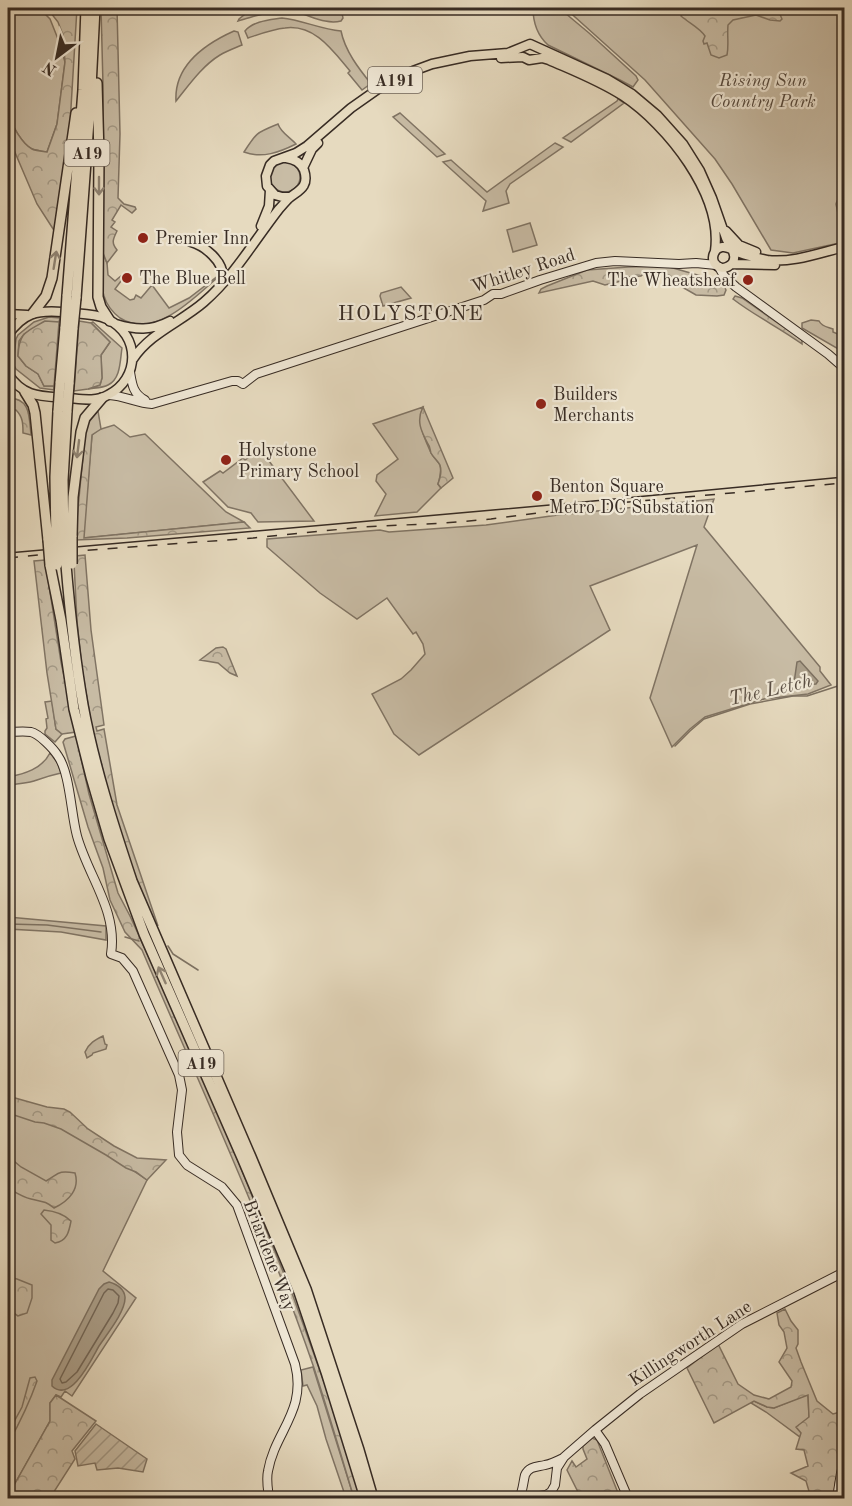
<svg xmlns="http://www.w3.org/2000/svg" width="852" height="1506" font-family="'Old Standard TT',serif">
<style>
.green{fill:#c8bca5;stroke:#807464;stroke-width:1.5}
.forest{fill:url(#forest-crowns);stroke:#807464;stroke-width:1.5}
.garden{fill:url(#garden-furrows);stroke:#807464;stroke-width:1.5}
.water{fill:#ab9f8a;stroke:#7d7161;stroke-width:1.5}
.lines{fill:none;stroke-linecap:round;stroke-linejoin:round}
.shore{stroke:#726657;stroke-width:1.5}
.stream{stroke:#7d7161;stroke-width:1.5}
.secondary-casing{stroke:#382c24;stroke-width:10}
.primary-casing{stroke:#382c24;stroke-width:11}
.highway-casing{stroke:#382c24;stroke-width:12}
.secondary{stroke:#efe7d5;stroke-width:8}
.primary{stroke:#e6dabf;stroke-width:8}
.highway{stroke:#e6dabf;stroke-width:9}
.tram{stroke:#382c24;stroke-width:1.5}
.rail{stroke:#382c24;stroke-width:1.5;stroke-dasharray:10 10;stroke-linecap:butt}
.highway-bridge-casing{stroke:#382c24;stroke-width:12;stroke-linecap:butt}
.highway-bridge{stroke:#e6dabf;stroke-width:9}
.oneway{stroke:#8f8372}
.poi-dot{fill:#8f2418;stroke:#efe7d5;stroke-width:2}
.labels{text-anchor:middle;stroke-width:4.5;stroke-linejoin:round;paint-order:stroke}
.shield{fill:#efe7d5;stroke:#6f6459;stroke-width:1.5}
.shield-label{font-size:16px;font-weight:bold;fill:#382c24}
.park-label{font-size:18px;font-style:italic;fill:#55493e;stroke:#efe7d5}
.poi-label{font-size:18px;fill:#382c24;stroke:#efe7d5;text-anchor:start}
.street-label{font-size:18px;fill:#382c24;stroke:#efe7d5}
.water-label{font-size:20px;font-style:italic;fill:#5a4e43;stroke:#efe7d5}
.quarter-label{font-size:21px;letter-spacing:1.5px;fill:#382c24;stroke:#efe7d5}
</style>
<defs>
<pattern id="forest-crowns" width="20" height="18" patternUnits="userSpaceOnUse" patternTransform="scale(1.5)"><rect width="20" height="18" fill="#c8bca5"/><path d="M2 6a3 3 0 1 1 6 0M12 15a3 3 0 1 1 6 0" fill="none" stroke="#a39986"/></pattern>
<pattern id="garden-furrows" width="10" height="10" patternUnits="userSpaceOnUse" patternTransform="scale(1.5)"><rect width="10" height="10" fill="#c8bca5"/><path d="M-1 1l2-2M0 10L10 0M9 11l2-2" fill="none" stroke="#a39986"/></pattern>
</defs>
<rect width="100%" height="100%" fill="#e6dabf"/>
<filter id="stains"><feTurbulence type="fractalNoise" baseFrequency=".00333" numOctaves="4"/><feColorMatrix values="0 0 0 0 .2 0 0 0 0 .09 0 0 0 0 .02 0 0 0 .5 -.17"/></filter>
<radialGradient id="worn" r=".72"><stop offset=".6" stop-color="#630" stop-opacity="0"/><stop offset="1" stop-color="#630" stop-opacity=".3"/></radialGradient>
<path class="green" d="M8,8H39L50,19L58,39L65,62L57,124L47,152C43,151 36,151 32,149C22,144 12,125 8,115Z
M253,8H341L343,18L341,21C325,25 310,15 295,12C274,8 257,16 238,21L239,19Z
M533,8H559L589,33L636,76L638,80L633,87L620,80L548,45C537,35 533,22 533,8Z
M565,8H844V198L837,201L836,204L844,242L793,253L771,250L732,184L715,159L645,80Z
M282,18C302,20 320,29 341,31C345,51 359,69 372,85L370,86L369,85L362,90L348,73L350,71C333,51 315,24 285,28C273,29 260,34 248,38L245,31C253,21 270,20 282,18Z
M234,31L238,32L242,45C235,48 227,51 220,55C202,66 189,85 176,101C174,66 205,44 234,31Z
M618,99L624,103L571,142L563,138L617,101Z
M400,113L445,154L437,157L393,117Z
M278,124C281,133 290,137 296,144C280,152 262,159 244,152C257,132 256,133 278,124Z
M555,143L563,147L510,184L506,191L509,203L483,211L486,201L443,162L451,160L487,192Z
M270 177a15 15 0 1 1 30 0a15 15 0 1 1-30 0Z
M530,223L537,245L513,252L507,230Z
M103,253L107,263L108,275L115,281L122,275L124,277L115,289L130,300L134,299L136,295L141,298L152,285L169,308L189,298L219,275L217,278C193,299 154,340 120,318C113,313 106,304 104,296C100,283 104,267 103,253Z
M401,287L411,298L383,306L380,296L381,293Z
M49,317L60,318L59,322H45L24,334L19,341L18,356L26,366L38,374L44,386H54V390L40,388L16,369L13,364L16,339L18,335L34,322Z
M811,320L819,321C822,327 828,327 833,329V332L842,336L844,335V341L840,350L802,328V323Z
M93,322L122,348C120,360 121,379 108,385C103,388 94,388 88,389L100,385L102,378L101,355L110,342L91,323Z
M423,407C416,422 425,439 431,453C433,457 438,461 440,465C442,472 440,478 438,484L441,488L417,512L375,516L386,494L376,481L377,475L398,459L373,424Z
M114,425L130,437L145,434L226,512L244,522L83,538L92,435L98,430Z
M260,449L314,521L258,522L251,513L228,507L203,482L220,471L223,473L243,458L245,460Z
M714,499L704,527L820,667V671L831,685L808,694L764,699L705,717L690,729L672,747L650,698L697,545L590,586L610,630L419,755L394,734L372,694L401,679L411,670L425,654L423,644L416,632L413,634L387,598L357,619L320,593L267,547V539L380,530L389,532L486,525L558,515Z
M52,701L56,729L62,734L55,742L45,734V731L47,728L46,719L48,718L45,702Z
M50,753L57,762L61,773C52,775 45,777 37,780C27,784 17,783 8,786V777C24,774 42,769 50,753Z
M8,917L106,926V940L61,932L8,929Z
M103,1036L105,1044L107,1045L106,1049L93,1053L92,1055L87,1058L85,1052C89,1043 95,1040 103,1036Z
M8,1103C58,1123 103,1149 147,1180L103,1271L136,1298L72,1396L65,1391L61,1397L56,1395L50,1403V1421L8,1496Z
M313,1367L354,1498H346L326,1439L317,1406L307,1385L303,1386L301,1370Z
M808,1394L809,1417L800,1437L766,1412L751,1403L754,1401L767,1407L774,1408Z"/>
<path class="forest" d="M47,8H77L70,124L57,235L37,204L8,136V115C12,125 22,144 32,149C36,151 43,151 47,152L57,124L65,62L63,35L58,22Z
M101,8H117L120,134L118,198L124,204L135,207L136,209L132,213L121,205L112,220L115,222L111,227L117,231C113,239 111,243 117,250L107,263L103,253V85Z
M684,8H770L779,12L782,19L780,21L770,20L756,15L733,20L728,25C727,36 729,45 727,55L719,58L711,55L707,43L704,44L703,41L705,36C700,28 689,23 681,16Z
M666,266L715,280L723,284L726,290L724,295L717,296L696,295L677,284L662,273L645,272L641,276L627,277L621,281L605,285L593,281L539,293L541,289L547,286L587,270L628,267Z
M735,296L742,298L802,340V344C780,328 755,316 733,299Z
M45,321L59,322L54,386H44L38,374L26,366L18,356C19,332 26,332 45,321Z
M79,321L91,323L110,342L101,355L102,378L100,385L88,389L74,391Z
M8,398C31,398 29,417 31,435L23,433C23,424 23,417 16,410H8Z
M423,407L453,478L441,488L438,484C440,478 442,472 440,465C438,461 433,457 431,453C430,450 430,446 428,444C421,431 416,421 423,407Z
M98,411L101,429L92,435L84,538L244,522L250,528L127,538L75,540L85,435L88,423Z
M85,555L91,630L104,725L96,727L97,731L104,729L117,805L158,926L151,919L117,825L92,728L82,669L77,621L74,563L75,556Z
M45,560L61,662L76,732L62,734L56,729L47,673L34,561Z
M223,647L226,649L237,676L230,673L218,663L200,660L216,648Z
M76,736L89,794L118,893L130,916L171,1006L218,1112L293,1296L329,1396L349,1456L360,1498H354C341,1455 328,1411 314,1368C265,1225 201,1088 142,950L125,932L110,900L103,868L88,827L63,742L65,739Z
M8,1096L47,1107L64,1109L70,1112L88,1129L114,1146L137,1158L166,1160L147,1180L136,1172L126,1168L106,1155L61,1129L44,1123L35,1122L8,1113Z
M8,1156L21,1167L46,1181C59,1174 57,1170 75,1173C80,1189 69,1201 54,1208C44,1200 42,1202 31,1199C22,1197 15,1192 8,1188Z
M44,1210C54,1211 64,1214 71,1221C69,1232 67,1241 55,1243L51,1240V1225L41,1214Z
M8,1277L17,1279L32,1285V1298L27,1313L18,1316C4,1308 7,1292 8,1277Z
M785,1309L791,1321L798,1330V1344L796,1348L801,1362L817,1401L833,1414L844,1411V1455L835,1483L834,1498H811L806,1481L791,1473L808,1466L804,1450L796,1449L801,1433L796,1427L809,1417L808,1395L774,1408L767,1407L754,1401L714,1423L687,1368L718,1344L738,1384L754,1395L769,1399L791,1387L792,1381L779,1362L787,1348L784,1332L779,1325L777,1313Z
M35,1377L37,1381C29,1404 19,1424 8,1444V1433L22,1407L30,1378Z
M56,1395L96,1421L72,1451L75,1459L50,1498H8V1496L50,1421V1403Z
M592,1438L597,1440L620,1498H581L567,1470L572,1461L576,1467L587,1459L583,1449V1446Z"/>
<path class="garden" d="M96,1424L147,1459L143,1472L118,1468L97,1470L95,1463L78,1466L75,1451Z"/>
<path class="water" d="M800,661L818,681L816,684L796,685L794,683L797,662Z
M109,1282C116,1284 124,1288 125,1297C126,1311 107,1334 99,1346C92,1358 71,1404 52,1386V1380L99,1289L104,1284Z"/>
<g class="lines">
<path class="shore" d="M108,1289L113,1290L119,1296L118,1303L113,1313L77,1372L66,1382L62,1383L60,1379L104,1293Z"/>
<path class="stream" d="M675,746L690,731L704,719L750,704L793,696H807L844,684
M8,924L47,925L101,932
M125,937L139,941
M168,946L173,954L198,970"/>
<defs>
<path id="secondary" d="M719,267L724,276L736,287L828,354L844,368
M130,372C132,384 133,394 145,400
M109,395C125,396 137,403 152,404L232,381H238L243,384L256,374L484,300L493,294H501L540,280L596,263L615,261L679,264L696,263L716,265
M8,732C15,732 23,731 31,732C39,734 53,748 58,756C70,773 71,814 77,836C88,876 118,911 111,954L122,958L133,971L179,1075L182,1090L177,1132L179,1155L187,1165L222,1187L237,1205L295,1364C307,1411 275,1431 268,1471C266,1480 268,1489 269,1498
M595,1430L605,1444L628,1498
M519,1498C523,1491 523,1483 525,1475C529,1466 537,1467 545,1465C551,1464 557,1461 563,1458
M527,1498L546,1495L551,1492L555,1485L557,1468L564,1457L595,1430L640,1394L742,1324L844,1272
M837,1498L841,1473L844,1463"/>
<path id="primary" d="M501,58L523,57L529,60L542,58L549,60C574,71 600,81 623,96C667,125 723,195 715,251
M303,168L312,149L318,143
M289,197H282L275,195L267,186L266,176L270,165L274,161L296,153L307,146L351,108L378,89L413,71L432,64L470,56L508,53L530,44L607,79L632,94L657,115L683,144L700,171L712,198L726,238C728,243 733,249 734,255C736,265 723,272 716,265C710,259 714,248 722,247C728,246 734,251 740,253C748,256 758,258 767,260C793,263 819,253 844,247
M261,226L269,206L270,190
M726,231L739,245L756,252
M191,242C205,246 223,261 223,277
M732,264L775,265
M8,314L27,315
M116,324C136,330 151,331 170,321
M8,335C23,313 37,310 62,312C77,314 94,313 107,319C141,335 140,379 108,395C96,402 81,399 68,398C41,396 24,398 8,374
M133,359C150,333 181,322 204,302C235,275 254,241 279,209C282,206 285,202 288,199C297,191 310,188 304,170C301,163 294,159 286,158"/>
<path id="highway" d="M97,83L99,155L98,297L101,307L110,321
M67,296L83,90L86,8
M76,298L90,107L95,8
M33,313L46,296L52,278L76,113
M60,383L65,327
M69,384L73,328
M25,392L33,405L35,413L48,540
M72,537L73,497L81,432L85,418L102,398
M64,538L63,480L67,411
M56,540L55,477L58,411
M50,565L61,620L74,709L91,777L109,839L144,934L243,1160L299,1292L326,1372L365,1498
M66,565C70,612 75,659 83,705C94,765 113,824 132,881L251,1157L306,1289L359,1450L373,1498"/>
</defs>
<use href="#secondary" class="secondary-casing"/>
<use href="#primary" class="primary-casing"/>
<use href="#highway" class="highway-casing"/>
<use href="#secondary" class="secondary"/>
<use href="#primary" class="primary"/>
<use href="#highway" class="highway"/>
<path class="tram" d="M8,553L583,502L844,477"/>
<path class="rail" d="M8,558L77,551L253,538L363,527L445,523L491,519L606,504L844,483"/>
<defs>
<path id="highway-bridge" d="M65,327L67,296
M73,328L76,298
M58,411L60,383
M67,411L69,384
M72,537V564
M64,538L66,565
M48,540L50,565
M56,540L57,565"/>
</defs>
<use href="#highway-bridge" class="highway-bridge-casing"/>
<use href="#highway-bridge" class="highway-bridge"/>
</g>
<defs><path id="oneway-shaft" d="M-6 0H5M1.5-3L5.5 0L1.5 3" fill="none" stroke-width="1.6" stroke-linecap="round" stroke-linejoin="round" transform="scale(1.5)"/></defs>
<g class="oneway">
<use href="#oneway-shaft" transform="translate(99 186) rotate(90)"/>
<use href="#oneway-shaft" transform="translate(55 260) rotate(-81)"/>
<use href="#oneway-shaft" transform="translate(78 449) rotate(97)"/>
<use href="#oneway-shaft" transform="translate(162 975) rotate(-114)"/>
</g>
<g class="poi-dot">
<circle cx="143" cy="238" r="6"/>
<circle cx="127" cy="278" r="6"/>
<circle cx="748" cy="280" r="6"/>
<circle cx="541" cy="404" r="6"/>
<circle cx="226" cy="460" r="6"/>
<circle cx="537" cy="496" r="6"/>
</g>
<g class="labels">
<g class="shield">
<rect x="368" y="67" width="54" height="26" rx="4.5"/>
<rect x="64.5" y="140" width="45" height="26" rx="4.5"/>
<rect x="178.5" y="1050" width="45" height="26" rx="4.5"/>
</g>
<g class="shield-label">
<text x="395" y="86">A191</text>
<text x="87" y="159">A19</text>
<text x="201" y="1069">A19</text>
</g>
<g class="park-label">
<text x="763" y="86">Rising Sun<tspan x="763" dy="21">Country Park</tspan></text>
</g>
<g class="poi-label">
<text x="155" y="244">Premier Inn</text>
<text x="139" y="284">The Blue Bell</text>
<text x="736" y="286" text-anchor="end">The Wheatsheaf</text>
<text x="553" y="400">Builders<tspan x="553" dy="21">Merchants</tspan></text>
<text x="238" y="456">Holystone<tspan x="238" dy="21">Primary School</tspan></text>
<text x="549" y="492">Benton Square<tspan x="549" dy="21">Metro DC Substation</tspan></text>
</g>
<g class="street-label">
<text transform="translate(523 270) rotate(-18)" y="6">Whitley Road</text>
<text transform="translate(270 1255) rotate(69)" y="6">Briardene Way</text>
<text transform="translate(690 1343) rotate(-33)" y="6">Killingworth Lane</text>
</g>
<g class="water-label">
<text transform="translate(770 689) rotate(-13)" y="7">The Letch</text>
</g>
<g class="quarter-label">
<text x="411" y="320">HOLYSTONE</text>
</g>
</g>
<rect width="852" height="1506" fill="none" stroke="#e6dabf" stroke-width="30"/>
<rect x="9" y="9" width="834" height="1488" fill="none" stroke="#382c24" stroke-width="3"/>
<rect x="15" y="15" width="822" height="1476" fill="none" stroke="#382c24" stroke-width="1.5"/>
<g transform="translate(57 57) rotate(212)" stroke="#efe7d5" stroke-width="4.5" paint-order="stroke">
<path d="M0-4.5L10 22L0 15L-10 22Z" fill="#382c24"/>
<text y="-9" font-size="16" font-weight="bold" text-anchor="middle" fill="#382c24">N</text>
</g>
<rect width="100%" height="100%" filter="url(#stains)"/>
<rect width="100%" height="100%" fill="url(#worn)"/>
</svg>
